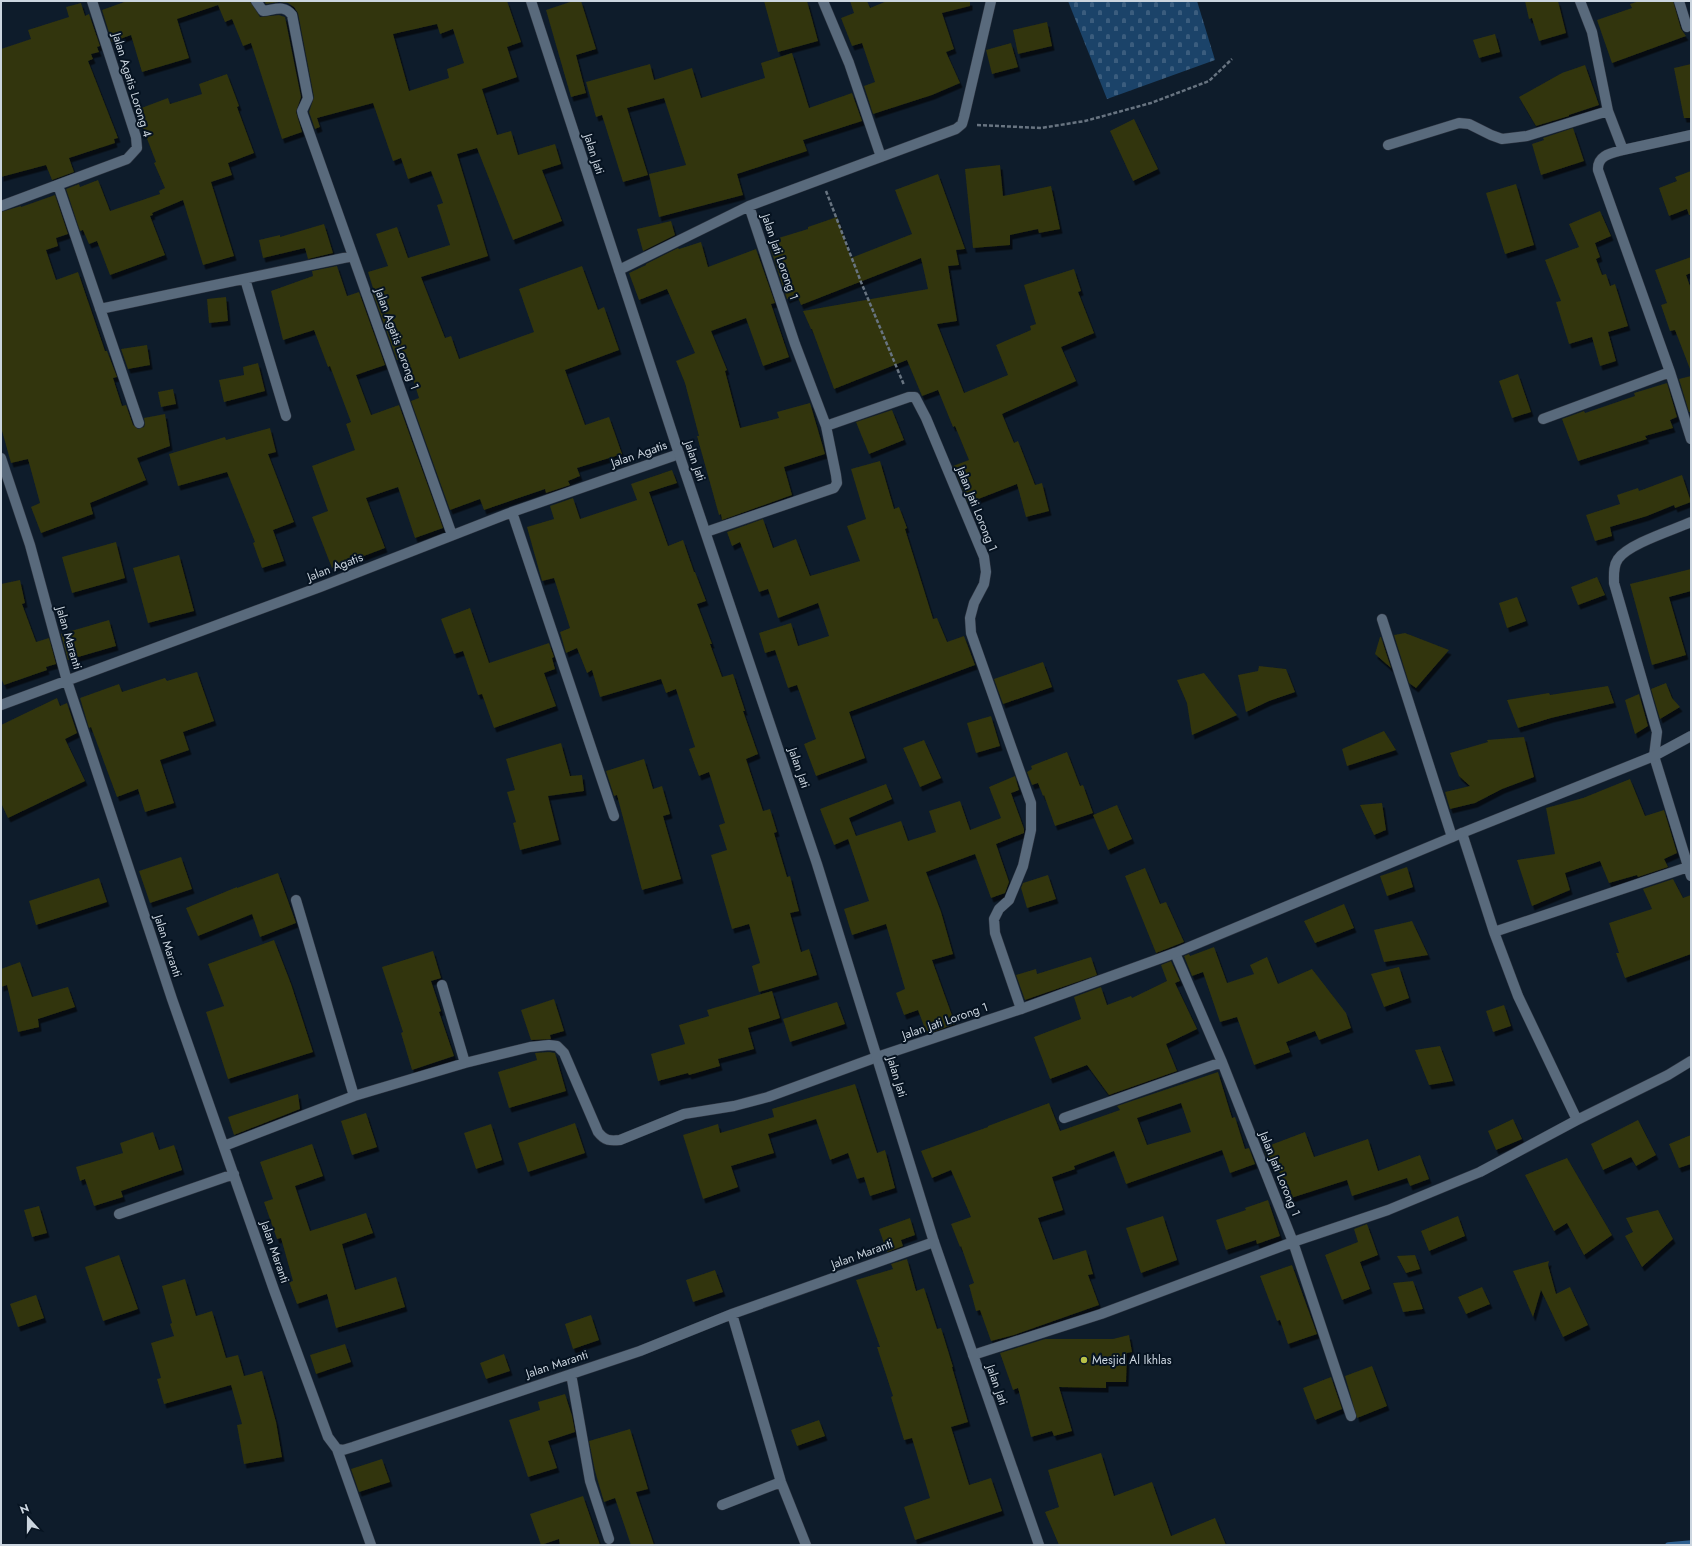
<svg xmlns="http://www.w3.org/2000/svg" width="1692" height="1546" font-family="Jost,sans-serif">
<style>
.cemetery{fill:url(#cemetery-stones)}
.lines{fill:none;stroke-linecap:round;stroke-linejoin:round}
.stream{stroke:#2e6090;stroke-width:5.5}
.building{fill:#31340e;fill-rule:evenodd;filter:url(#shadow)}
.street-casing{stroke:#2d3440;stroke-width:11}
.secondary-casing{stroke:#2d3440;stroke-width:11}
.path{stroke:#687481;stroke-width:2.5;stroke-dasharray:4 2;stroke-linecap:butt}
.street{stroke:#596a7c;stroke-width:10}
.secondary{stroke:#596a7c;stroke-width:10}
.poi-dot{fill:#b8c147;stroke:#061321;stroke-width:1.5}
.labels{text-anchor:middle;stroke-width:4;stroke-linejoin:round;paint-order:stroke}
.street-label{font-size:12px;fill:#cbd5df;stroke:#061321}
.poi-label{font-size:12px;fill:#cbd5df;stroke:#061321;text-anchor:start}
</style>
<defs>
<pattern id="cemetery-stones" width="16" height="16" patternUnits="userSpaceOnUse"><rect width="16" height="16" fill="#1b4369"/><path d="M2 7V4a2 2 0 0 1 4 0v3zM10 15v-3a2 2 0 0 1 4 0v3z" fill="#3b5d7e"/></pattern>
<filter id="shadow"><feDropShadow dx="2.5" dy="4.5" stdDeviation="0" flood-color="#0009"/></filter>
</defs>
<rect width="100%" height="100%" fill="#0e1c2b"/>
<path class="cemetery" d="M1068,1H1197L1215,60L1107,99Z"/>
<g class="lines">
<path class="stream" d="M1668,1545L1691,1543"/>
</g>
<path class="building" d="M127,1H250L260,17L279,15L285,17L301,97L296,112L302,132L282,139L251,43L243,46L232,19L225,22L218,5L177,19L189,58L142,72L131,35L112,42L102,10Z
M264,1H507L521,42L507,47L517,77L482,89L497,135L511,131L518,155L555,144L561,164L542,170L562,221L513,240L477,148L457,154L488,256L421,277L445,338L451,336L459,359L534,332L519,289L582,266L598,310L604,307L619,350L565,370L585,425L609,417L622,454L577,468L580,476L568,481L570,485L546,493L545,489L484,510L480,499L450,510L411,401L419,398L406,357L397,360L371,288H373L368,272L388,266L376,234L397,227L408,258L450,245L437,205L443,203L431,171L408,179L401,158L393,161L373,103L317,118L320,127L315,129L309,112L314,97L298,13L294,7L288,3L279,2L266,4ZM437,24L440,34L453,29L464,63L447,69L449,78L409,91L393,34Z
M573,1H581L596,49L576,55L586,93L571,97L546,10Z
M764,1H807L818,41L778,52Z
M850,1H867L870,8L887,1H970V6L942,13L954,49L946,52L960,83L932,95L873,114L864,86L875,82L862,43L852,46L841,18L854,13Z
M1525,1H1558L1566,33L1539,41L1532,18L1529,19Z
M1639,1H1673L1681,29L1686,36L1612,63L1597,20L1632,8L1630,4Z
M81,3L85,16L89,14L100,46L97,47L99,52L91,54L93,59L88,61L118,138L114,139L115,143L69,158L74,172L52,180L46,165L1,177V49L31,39L28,30L69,17L66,7Z
M1047,22L1052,46L1018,54L1013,30Z
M1495,34L1500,52L1479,58L1473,40Z
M1011,43L1018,67L992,74L986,50Z
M792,53L809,108L852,93L862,121L803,140L807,151L737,174L743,195L659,217L649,174L686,165L664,98L627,108L648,175L623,182L602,115L596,117L586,82L650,64L654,80L692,68L701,98L765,78L761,63Z
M1691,64V118H1684L1674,68Z
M1585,65L1599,105L1569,115V116L1536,126L1519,97L1562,73Z
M227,74L239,106L237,107L254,153L228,163L232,175L211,182L234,256L203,265L183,200L152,213L153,215L150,216L165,255L110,275L97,241L89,244L83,230L80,231L66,189L79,184L80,187L98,180L110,211L160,194L159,191L165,188L154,163L156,162L136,110L168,98L170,104L202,94L199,84Z
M1134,119L1158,169L1133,181L1110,131Z
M1573,128L1584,161L1541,175L1532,144L1544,140L1543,138Z
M1000,165L1003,196L1051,186L1060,229L1039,233L1038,229L1010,235V245L973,248L965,169Z
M1691,171V215H1689L1687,209L1669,216L1659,188L1677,181L1675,177Z
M938,174L965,249L956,250L959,265L948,266L957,321L937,324L964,393L1008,375L996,345L1031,330L1030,326L1036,324L1024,285L1074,269L1081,291L1078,292L1094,333L1061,347L1076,381L1002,414L1014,443L1018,441L1035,485L1042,483L1049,511L1026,517L1017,484L968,503L953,466L969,460L955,426L953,427L938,390L922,396L907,360L834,389L812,329H811L803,311L928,289L921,258L801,305L797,295L787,299L769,244L773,242L772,240L808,229V227L837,217L851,258L912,234L895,190Z
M1516,184L1534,245L1505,254L1486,193Z
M55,195L68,234L56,238L58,246L46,250L56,280L78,272L105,351H107L117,377L113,378L122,406L126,405L133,425L138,429L144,427L145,424L144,418L165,414L170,446L137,458L146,480L90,503L93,514L41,533L31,507L40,503L28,459L11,463L1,427V212L21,206V207Z
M1600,211L1611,236L1595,243L1600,257L1596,259L1602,275L1606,274L1610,286L1615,284L1628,326L1608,332L1616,361L1600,366L1592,337L1569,344L1556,302L1561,301L1545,260L1579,247L1569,224Z
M671,221L675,235L643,251L637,229Z
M324,224L333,253L308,259L305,248L263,258L259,240L280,235V237Z
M701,242L708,267L756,249L775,303L771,304L789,357L763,366L746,318L711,331L727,370L725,371L740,428L779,418L777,412L810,403L825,454L784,467L792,495L722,520L721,514L719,515L697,436H699L685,383L676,361L695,353L667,289L639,300L629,273L646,265V264L678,248L679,249Z
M1691,257V273L1686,275L1691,289L1690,369L1675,330L1670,331L1661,305L1667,303L1655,270Z
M337,266L347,296L359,292L385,365L356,375L371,415L399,405L443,528L415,538L398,487L366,498L385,548L332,568L312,517L328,511L312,466L355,450L346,424L351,422L330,366L328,367L314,330L283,340L271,291L313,276L312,271Z
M226,297L228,321L209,323L207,299Z
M147,345L150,365L128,369L121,349Z
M258,363L265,391L224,402L219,380L244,375L243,367Z
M1518,374L1531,412L1512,418L1499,381Z
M1691,376V412H1689L1679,379Z
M1667,383L1677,417L1670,420L1673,428L1645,436L1647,439L1578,461L1562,419L1584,411L1585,413L1635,396L1634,393Z
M173,389L176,404L161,407L158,392Z
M892,410L904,440L869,454L856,422Z
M270,428L276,452L268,454L294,522L273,530L284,561L262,568L253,543L255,542L227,472L178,486L169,454L225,437L226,440Z
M880,461L894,509L899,507L907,528L905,529L933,619L937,618L947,642L964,636L975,665L849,712L865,758L816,776L804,744L816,739L797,685L788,688L775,650L765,653L759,633L791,623L798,646L829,636L818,603L778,618L768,589L759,592L740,542L732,546L727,532L763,519L773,548L796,539L810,576L860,561L847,526L866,519L851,469Z
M672,470L677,483L649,492L668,546L683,540L694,572H695L706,601L697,604L712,644H710L722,677L733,674L745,711H743L758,754L746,759L763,811L770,809L777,832L774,833L787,877L790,876L799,911L790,913L801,952L809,949L817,975L759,992L752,966L760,963L749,924L732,929L711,855L727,850L719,825L725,823L709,772L699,776L689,749L695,747L676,689L666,693L661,679L600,697L592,670L587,673L577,648L566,653L560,632L570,628L554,578L542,581L527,527L554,519L550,506L573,498L580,519L637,500L631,484Z
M1682,475L1691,502L1675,508L1674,505L1647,516L1610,527L1612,536L1595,541L1586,515L1620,504L1617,495L1638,488L1639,491Z
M116,542L125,578L72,593L62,557Z
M179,555L194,611L148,623L133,568Z
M1691,569V591L1669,597L1686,655L1652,665L1630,584Z
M1597,577L1605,595L1578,605L1571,587Z
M20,580L25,603L22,604L36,642L49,638L56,664L46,667L47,670L4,685L1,678V584Z
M1517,597L1526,621L1507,628L1499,603Z
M470,608L489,663L549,643L554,657L552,658L555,669L544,673L556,706L494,728L482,694L478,695L463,651L454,654L441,619Z
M109,620L116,646L68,660L61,634Z
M1405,633L1449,650L1416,688L1409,683L1394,635Z
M1380,637H1381L1391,668L1375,654Z
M1043,662L1052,687L1003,704L994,679Z
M1259,666L1286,669L1295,692L1269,701L1246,712L1238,675L1258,671Z
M197,672L214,721L183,732L189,750L160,760L174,803L145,812L138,789L117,797L91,727L89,728L80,698L119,684L122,692L165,678L167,681Z
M1204,673L1237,715L1192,735L1187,703L1177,680Z
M1666,683L1672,698L1680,707L1660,719L1651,689Z
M1608,686L1614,703L1551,718L1518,728L1507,700L1549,693L1550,695Z
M1639,694L1648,726L1635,734L1625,700Z
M57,698L60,706L67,703L77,733L65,739L85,781L8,818L1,803V725Z
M991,716L1000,746L976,753L967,723Z
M1384,731L1396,750L1347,766L1342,749Z
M1524,737L1534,777L1502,789L1475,803L1450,809L1445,792L1470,786L1459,776L1450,753L1488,742L1487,740Z
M924,740L941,778L920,787L903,748Z
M561,743L570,776L582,775L584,791L548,796L559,840L520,850L513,823L516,822L507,792L515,790L506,759Z
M1067,752L1080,786L1083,785L1093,813L1055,826L1044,795L1043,796L1038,783L1032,785L1027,772L1032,769L1031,766Z
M644,759L653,789L662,786L670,814L663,816L681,879L642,890L617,795L614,796L606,771Z
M1015,776L1019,790L1011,793L1024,829V833L996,844L1009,882L1005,893L991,898L975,854L926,872L941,912L953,954L932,960L955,1024L927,1034L918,1010L904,1015L896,993L905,989L886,924L852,935L844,909L869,901L848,839L834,845L820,809L886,784L892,799L849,818L856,836L901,821L908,841L936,832L929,811L960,801L970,830L1001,818L989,787Z
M1630,779L1645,816L1664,810L1677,853L1664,859L1668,867L1638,877L1637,875L1609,883L1600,861L1565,873L1570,890L1532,906L1517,860L1555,854L1546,808L1583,798Z
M1382,803L1386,830L1374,835L1360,805Z
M1117,805L1132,839L1108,850L1093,815Z
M181,857L192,889L150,903L139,871Z
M1407,867L1413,887L1387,896L1380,876Z
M1145,868L1160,904L1166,902L1184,942L1156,953L1125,876Z
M278,873L296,923L260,937L252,914L198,936L186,908L237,887V888Z
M1048,875L1056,899L1027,908L1021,888L1023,883Z
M99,878L107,902L36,925L29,901Z
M1673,879L1683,898L1691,895V954L1625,978L1616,953H1619L1609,923L1652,909L1643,889Z
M1344,904L1354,928L1315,943L1304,921Z
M1412,921L1428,955L1384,962L1374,930Z
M274,940L291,984L313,1052L228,1079L206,1012L224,1006L208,964Z
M1214,947L1227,983L1254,974L1250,965L1267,957L1278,984L1312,969L1346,1013L1351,1028L1319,1040L1315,1031L1286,1042L1290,1052L1254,1065L1237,1017L1220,1022L1203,972L1192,976L1184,956L1189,954L1190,956Z
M433,951L441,978L431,981L441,1011L439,1012L454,1056L412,1070L401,1033L403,1032L382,967Z
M1091,957L1097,975L1025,1000L1016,975L1036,969L1037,974Z
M1171,961L1180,981L1175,983L1197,1029L1166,1044L1177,1071L1109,1095L1087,1065L1050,1079L1034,1037L1081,1019L1074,997L1101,987L1107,1005L1131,996L1132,998L1167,981L1161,965Z
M20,962L32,997L68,987L75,1007L38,1019L39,1027L18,1032L7,985L1,987V969Z
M1399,967L1409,998L1384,1007L1371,974Z
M772,991L780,1018L748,1028L754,1049L718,1059L720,1066L689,1075L688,1073L658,1081L651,1054L685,1044L679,1025L709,1016L707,1010Z
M554,999L564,1031L550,1035L551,1039L531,1040L521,1010Z
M837,1002L845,1024L790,1042L783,1019Z
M1504,1005L1511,1026L1493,1032L1486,1011Z
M1440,1046L1453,1081L1429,1085L1415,1050Z
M549,1052L555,1053L566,1091L509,1108L498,1072L537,1060L535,1053Z
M1218,1072L1232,1118L1235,1117L1245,1149L1249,1148L1255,1164L1230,1173L1222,1150L1126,1184L1114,1151L1074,1166L1075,1169L1052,1177L1063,1210L1038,1218L1053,1260L1086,1250L1093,1274L1088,1275L1099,1305L1014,1335L991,1341L980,1310L976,1311L969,1285L974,1283L961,1246L960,1247L951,1224L971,1217L951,1170L932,1178L921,1151L988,1127V1126L1049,1103L1060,1131L1120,1110L1117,1106ZM1181,1103L1191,1132L1147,1145L1137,1118Z
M855,1084L877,1153L885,1150L895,1188L870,1196L864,1177L857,1179L848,1153L830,1160L816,1119L768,1134L774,1153L731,1166L738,1187L703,1199L683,1135L718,1124L720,1133L774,1117L772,1109Z
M298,1094L300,1109L234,1135L228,1117Z
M366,1113L377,1147L352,1155L341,1121Z
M1513,1119L1522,1139L1496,1150L1488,1131Z
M1638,1120L1656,1155L1636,1166L1631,1157L1603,1170L1591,1144Z
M575,1123L585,1153L528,1172L518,1143Z
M491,1124L502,1160L476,1169L464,1133Z
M153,1132L159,1150L174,1145L182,1170L121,1191L123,1197L94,1206L85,1179L80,1181L76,1167L123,1153L120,1143Z
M1305,1132L1314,1157L1368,1139L1378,1171L1420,1155L1429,1179L1410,1186L1407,1178L1352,1196L1347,1180L1288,1199L1275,1158L1268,1160L1263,1148Z
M1691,1135V1164L1679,1168L1669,1144Z
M312,1144L323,1176L295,1186L310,1231L366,1213L373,1233L342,1244L355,1290L396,1277L405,1307L336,1328L327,1294L297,1304L289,1282L293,1281L281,1238L277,1239L264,1202L273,1199L260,1162Z
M1567,1158L1612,1235L1584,1255L1567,1223L1554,1231L1525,1175Z
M1268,1200L1280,1236L1257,1244L1256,1240L1226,1250L1216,1220L1246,1210L1245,1208Z
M39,1206L47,1233L32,1237L24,1210Z
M1658,1210L1673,1239L1642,1267L1625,1236L1633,1232L1626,1218Z
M1163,1216L1177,1260L1141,1273L1126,1228Z
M1458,1216L1465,1236L1429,1251L1421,1231Z
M910,1218L915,1235L901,1240L903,1246L887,1252L879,1229Z
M1367,1224L1378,1255L1360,1262L1370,1289L1342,1300L1325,1255L1358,1242L1354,1229Z
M119,1255L138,1309L103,1321L85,1267Z
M1415,1255L1420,1269L1406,1273L1397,1256Z
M907,1259L916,1291L924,1288L937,1329L941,1328L953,1367H952L968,1422L951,1427L969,1485L991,1478L1002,1511L915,1540L904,1507L930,1498L912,1438L904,1440L891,1397L893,1396L877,1347H880L856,1280L893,1269L891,1264Z
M1549,1261L1548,1265L1556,1294L1570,1287L1588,1325L1563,1337L1541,1290L1533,1317L1513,1271Z
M1292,1265L1317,1334L1288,1344L1280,1320L1277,1321L1260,1276Z
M715,1270L723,1292L693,1302L686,1280Z
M185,1279L196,1316L212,1311L226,1358L238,1355L244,1376L262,1371L276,1422L282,1457L244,1464L237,1425L242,1424L231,1385L164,1404L157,1379L161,1378L151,1343L174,1336L170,1324L172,1323L162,1286Z
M1413,1281L1423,1309L1403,1312L1393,1283Z
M1482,1287L1490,1304L1466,1314L1458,1297Z
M36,1295L44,1318L18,1327L10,1304Z
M591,1315L599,1340L573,1349L565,1324Z
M1129,1335L1132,1352L1127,1353L1126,1382H1106V1388L1059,1387L1072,1431L1054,1436L1052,1431L1031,1437L1018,1388L1013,1390L1000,1353L1045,1339H1113Z
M345,1344L351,1362L316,1374L310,1355Z
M504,1354L510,1371L486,1379L480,1363Z
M1372,1366L1387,1406L1357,1418L1345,1376Z
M1331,1377L1342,1409L1315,1420L1303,1388Z
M565,1394L572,1416L575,1432L548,1441L557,1468L528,1477L509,1420L540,1410L538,1402Z
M819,1420L825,1436L797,1446L791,1430Z
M630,1429L648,1489L636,1492L654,1545H631L615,1498L604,1502L595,1471L589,1441Z
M1101,1453L1114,1496L1152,1482L1171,1536L1215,1518L1226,1545H1059L1045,1512L1059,1507L1048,1470Z
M382,1459L390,1482L359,1492L351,1469Z
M583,1496L600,1545H560L559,1539L541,1545L530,1514Z"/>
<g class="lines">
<defs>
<path id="street" d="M256,1L263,11C274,10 284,4 292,15L308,98L302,111L303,115L452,535
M823,1L849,63L881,157
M1580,1L1592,32L1608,111L1623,150C1612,153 1597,155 1598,170L1670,372L1691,439
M1679,1L1687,27
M1388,145L1459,123L1469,124L1491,135L1502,139L1527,136L1608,111
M1623,150L1691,135
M58,185L139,423
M1,206L127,159L137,148L136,137L92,1
M749,206L795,344L826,426L909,397H915L926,418L984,557L986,572L984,584L974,603L970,618L971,633L1031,803V830L1023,866L1009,900L999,909L994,919L995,933L1021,1009
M619,270L749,206L956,129L962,124L964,117L991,1
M245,279L286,416
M100,309L353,256
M1543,419L1670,372
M1,458L30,545L67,681L172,999L274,1290L328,1437L337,1449L343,1450L353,1447L640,1351L732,1314L934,1242
M512,512L614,816
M1691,522C1673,530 1628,544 1618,559C1613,566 1614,575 1614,583L1657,732L1654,756L1691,876
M706,532L834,488L837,483L836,475L826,426
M1382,619L1452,837
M1,705L320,587L512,512L679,454
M1462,833L1494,932L1518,996L1577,1120
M296,900L354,1096
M1494,932L1688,867
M442,985L465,1063
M1064,1118L1222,1062
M224,1146L354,1096L465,1063L530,1047L549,1045L557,1046L564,1053L598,1132C605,1141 610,1141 620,1140L684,1114L734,1106L768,1097L877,1057
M119,1214L234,1174
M732,1314L781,1482L806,1545
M973,1355L1101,1314L1293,1242L1222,1062L1175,953
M571,1374L590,1481L609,1539
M1351,1416L1293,1242L1388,1210L1480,1172L1577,1120L1668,1075L1691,1061
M337,1449L371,1545
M722,1505L781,1482"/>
<path id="secondary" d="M531,1L679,454L817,864L934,1242L1039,1545
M877,1057L1021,1009L1175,953L1462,833L1654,756L1691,736"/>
</defs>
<use href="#street" class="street-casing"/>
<use href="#secondary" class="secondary-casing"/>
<path class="path" d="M977,125L1041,128L1085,121L1151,103L1209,81L1232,59
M826,191L861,282L904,385"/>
<use href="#street" class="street"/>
<use href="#secondary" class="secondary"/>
</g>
<circle class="poi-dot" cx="1084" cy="1360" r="4"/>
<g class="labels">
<g class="street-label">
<text transform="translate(132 85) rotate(73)" y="4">Jalan Agatis Lorong 4</text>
<text transform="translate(594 154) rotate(72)" y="4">Jalan Jati</text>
<text transform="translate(780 257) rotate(71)" y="4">Jalan Jati Lorong 1</text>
<text transform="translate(397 339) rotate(70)" y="4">Jalan Agatis Lorong 1</text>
<text transform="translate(639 454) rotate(-19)" y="4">Jalan Agatis</text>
<text transform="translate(695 461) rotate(71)" y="4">Jalan Jati</text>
<text transform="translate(977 509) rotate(68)" y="4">Jalan Jati Lorong 1</text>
<text transform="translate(335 567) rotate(-21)" y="4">Jalan Agatis</text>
<text transform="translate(69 638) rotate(74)" y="4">Jalan Maranti</text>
<text transform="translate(799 768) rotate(71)" y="4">Jalan Jati</text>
<text transform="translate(168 946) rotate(72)" y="4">Jalan Maranti</text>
<text transform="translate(945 1021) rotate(-19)" y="4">Jalan Jati Lorong 1</text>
<text transform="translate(897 1077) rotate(73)" y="4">Jalan Jati</text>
<text transform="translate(1280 1174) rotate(68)" y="4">Jalan Jati Lorong 1</text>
<text transform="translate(275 1252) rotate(71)" y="4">Jalan Maranti</text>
<text transform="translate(862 1254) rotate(-20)" y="4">Jalan Maranti</text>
<text transform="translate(557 1364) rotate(-18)" y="4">Jalan Maranti</text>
<text transform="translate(997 1385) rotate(71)" y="4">Jalan Jati</text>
</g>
<g class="poi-label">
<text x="1092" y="1364">Mesjid Al Ikhlas</text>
</g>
</g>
<rect width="1692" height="1546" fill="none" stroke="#cbd5df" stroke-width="4"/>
<g transform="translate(28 1518) rotate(339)" stroke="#061321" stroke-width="3" paint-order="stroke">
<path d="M0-3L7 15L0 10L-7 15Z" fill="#cbd5df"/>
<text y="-6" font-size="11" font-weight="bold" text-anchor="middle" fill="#cbd5df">N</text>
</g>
</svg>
